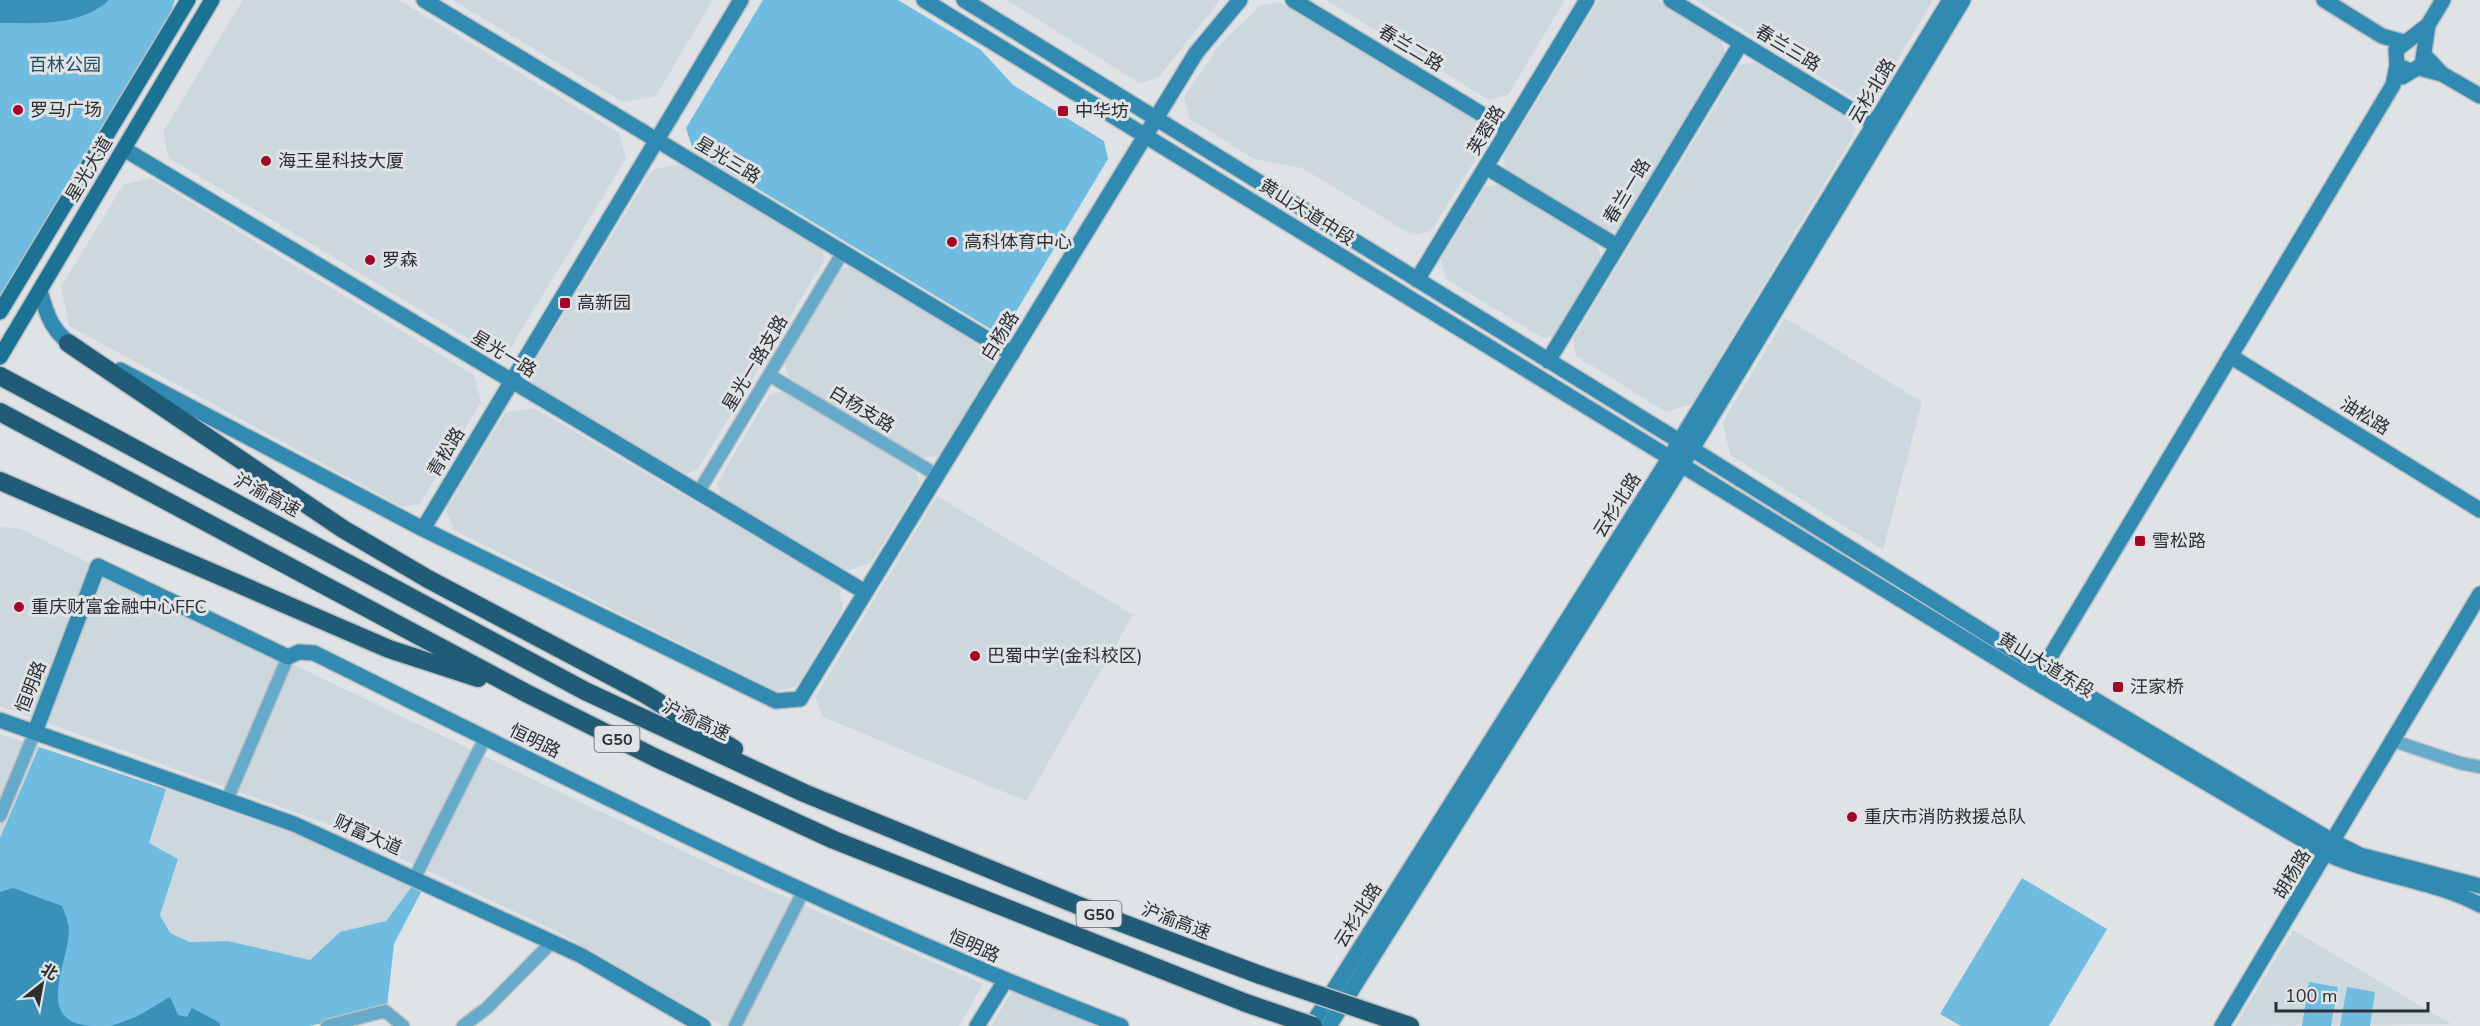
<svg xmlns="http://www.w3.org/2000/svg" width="2480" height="1026" font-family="'Nunito Sans','Noto Sans SC',sans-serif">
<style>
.built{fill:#ccd8de}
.green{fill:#70bce1}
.water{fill:#3a91b8}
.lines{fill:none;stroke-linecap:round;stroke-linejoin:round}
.street-casing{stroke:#bbbfc1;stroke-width:15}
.secondary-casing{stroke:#bbbfc1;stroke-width:18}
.primary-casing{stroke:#bbbfc1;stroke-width:18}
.highway-casing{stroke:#bbbfc1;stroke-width:21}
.street{stroke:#66aacb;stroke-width:12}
.secondary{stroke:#318ab1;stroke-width:15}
.primary{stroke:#1c7295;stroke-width:15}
.highway{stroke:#205c77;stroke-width:18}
.highway-bridge-casing{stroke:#bbbfc1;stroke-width:21;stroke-linecap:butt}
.highway-bridge{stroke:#205c77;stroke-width:18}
.poi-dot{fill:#a30627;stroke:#dfe3e5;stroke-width:2}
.labels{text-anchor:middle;stroke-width:6;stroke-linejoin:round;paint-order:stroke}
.shield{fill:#dfe3e5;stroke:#626566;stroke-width:1.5}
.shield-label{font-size:16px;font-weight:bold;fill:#2d2f30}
.street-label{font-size:18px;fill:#2d2f30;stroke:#dfe3e5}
.park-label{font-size:18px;fill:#215066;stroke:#dfe3e5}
.poi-label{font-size:18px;fill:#2d2f30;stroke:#dfe3e5;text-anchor:start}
</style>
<rect width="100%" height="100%" fill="#dfe3e5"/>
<path class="built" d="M243,0H399L619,133L626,159L511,347L487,350L169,158L163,132Z
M452,0H713L656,96L623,102Z
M1007,0H1220L1158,78L1139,83Z
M1326,0H1565L1508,95L1489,100Z
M1599,0H1657L1721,39L1725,52L1619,229L1605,232L1507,173L1503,157Z
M1695,0H1933L1876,95L1854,98Z
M1279,2L1485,125L1488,139L1431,231L1412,235L1302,168L1254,159L1190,119L1184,97L1219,46L1261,5Z
M1754,62L1852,121L1856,131L1692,404L1666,412L1576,356L1573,339L1740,65Z
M681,164L822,248L824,261L697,470L683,475L534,386L530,369L652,170Z
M151,178L474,375L481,402L420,504L403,507L69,326L61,287L123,185Z
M1499,184L1596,242L1601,257L1554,336L1543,338L1446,279L1441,259L1485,187Z
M852,266L989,348L996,366L941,455L922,458L790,380L783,360L837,270Z
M1785,318L1922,402L1883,550L1730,455L1723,422Z
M783,391L916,471L920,484L871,563L847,571L722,498L717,483L769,395Z
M534,408L839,586L843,610L796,687L776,691L454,530L446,510L505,413Z
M937,496L1133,615L1026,801L823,717L815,697Z
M0,527L21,529L288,662L712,865L983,984L959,1026H722L556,931L325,823L0,706Z
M0,734L39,747L0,838Z
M166,789L289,832L413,885L386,921L340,932L310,960L228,941L190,942L170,933L160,915L178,860L149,843Z
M2293,930L2451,1024L2235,1026Z
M1012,991L1104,1026H991Z"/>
<path class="green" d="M0,0H175L170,14L0,298Z
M763,0H898L981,50L1013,85L1104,141L1108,159L1008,325L994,331L693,150L686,128Z
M39,747L166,789L149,843L178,859L160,915L170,933L190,942L228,941L310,960L340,932L386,921L413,885L422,890L394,944L387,1007L310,1026H0V838Z
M2022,878L2107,929L2049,1026H1961L1940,1014Z
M2309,982L2338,987L2331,1026H2302Z
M2347,987L2375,992L2370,1026H2340Z"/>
<path class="water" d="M0,0H109C79,27 37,23 0,23Z
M13,888L62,906C65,913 68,921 69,929C69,964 31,1025 95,1026H0V892Z
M170,997L178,1015L187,1017L192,1008L220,1023V1026H111L136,1017Z"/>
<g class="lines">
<defs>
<path id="street" d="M769,375L937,475
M698,493L843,252
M2394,741L2460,763L2480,767
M227,800L288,657
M0,816L35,732
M415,877L485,738
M327,1026L385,1011L403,1026
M463,1026L487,1008L552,942
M735,1026L803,892"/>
<path id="secondary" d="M424,0L1012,354
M924,0L2035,682L2327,854C2375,876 2437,881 2480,905
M964,0L1692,449L2043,669L2334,842L2360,855L2480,886
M1293,0L1508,130
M1671,0L1881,128
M2324,0L2382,36L2403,42
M2419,68L2442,74L2425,56
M2410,71L2397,65L2396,50L2428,25L2443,0
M2442,74L2480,96
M2402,77L2422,65L2428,25
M124,149L865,592
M1486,167L1617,246
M1417,280L1587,0
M40,291C47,316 53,335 78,348
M2230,356L2480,510
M1548,361L1741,43
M120,370L423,529L776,701L800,699L1196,53L1240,0
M423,529L741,0
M2038,677L2393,85L2397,65
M0,720L294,824L580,955L703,1026
M35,732L98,566L288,657L299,652L314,653C580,785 844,919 1121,1026
M977,1026L1005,981
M1311,1026L1670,457L1950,0
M1329,1026L1692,449L1963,0
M2222,1026L2480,594"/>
<path id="primary" d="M0,312L188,0
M0,357L212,0"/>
<path id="highway" d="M68,343L343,529L428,579L645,694L734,749
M0,376L585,691L804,793L1114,920L1260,975
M0,412L526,693L656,758L834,840L1246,1003
M0,481L389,649L478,678
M1395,1021L1410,1026"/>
</defs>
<use href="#street" class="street-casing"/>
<use href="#secondary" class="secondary-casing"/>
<use href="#primary" class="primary-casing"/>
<use href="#highway" class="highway-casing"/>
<use href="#street" class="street"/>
<use href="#secondary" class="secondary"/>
<use href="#primary" class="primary"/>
<use href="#highway" class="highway"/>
<defs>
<path id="highway-bridge" d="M1260,975L1395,1021
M1246,1003L1313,1026"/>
</defs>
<use href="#highway-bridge" class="highway-bridge-casing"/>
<use href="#highway-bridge" class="highway-bridge"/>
</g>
<g class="poi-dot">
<circle cx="18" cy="110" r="6"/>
<rect x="1057" y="105" width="12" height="12" rx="3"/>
<circle cx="266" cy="161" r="6"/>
<circle cx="952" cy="242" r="6"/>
<circle cx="370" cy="260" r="6"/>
<rect x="559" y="297" width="12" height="12" rx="3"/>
<rect x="2134" y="535" width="12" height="12" rx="3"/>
<circle cx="19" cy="607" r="6"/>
<circle cx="975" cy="656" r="6"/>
<rect x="2112" y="681" width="12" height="12" rx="3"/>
<circle cx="1852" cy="817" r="6"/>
</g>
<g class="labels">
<g class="shield">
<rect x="594.5" y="726" width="45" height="26" rx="4.5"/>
<rect x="1076.5" y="901" width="45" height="26" rx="4.5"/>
</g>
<g class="shield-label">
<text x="617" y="745">G50</text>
<text x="1099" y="920">G50</text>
</g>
<g class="street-label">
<text transform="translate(1411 48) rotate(31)" y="6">春兰二路</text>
<text transform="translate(1788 48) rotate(31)" y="6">春兰三路</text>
<text transform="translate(1872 91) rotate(-59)" y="6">云杉北路</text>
<text transform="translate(1486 130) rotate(-59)" y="6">芙蓉路</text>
<text transform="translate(728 160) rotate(31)" y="6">星光三路</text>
<text transform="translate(89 169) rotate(-59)" y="6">星光大道</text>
<text transform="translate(1627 191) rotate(-59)" y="6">春兰一路</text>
<text transform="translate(1307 212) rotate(32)" y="6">黄山大道中段</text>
<text transform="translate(1000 336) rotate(-58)" y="6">白杨路</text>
<text transform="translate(504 354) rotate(31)" y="6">星光一路</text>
<text transform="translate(755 363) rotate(-59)" y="6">星光一路支路</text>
<text transform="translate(862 409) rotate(31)" y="6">白杨支路</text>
<text transform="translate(2365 416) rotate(32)" y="6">油松路</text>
<text transform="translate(446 452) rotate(-59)" y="6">青松路</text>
<text transform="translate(267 495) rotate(28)" y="6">沪渝高速</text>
<text transform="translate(1617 505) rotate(-58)" y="6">云杉北路</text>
<text transform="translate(2046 665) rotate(31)" y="6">黄山大道东段</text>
<text transform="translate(31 687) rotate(-69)" y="6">恒明路</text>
<text transform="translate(696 720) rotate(25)" y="6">沪渝高速</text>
<text transform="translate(535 741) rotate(26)" y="6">恒明路</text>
<text transform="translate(368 835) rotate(24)" y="6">财富大道</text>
<text transform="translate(2292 874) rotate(-59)" y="6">胡杨路</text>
<text transform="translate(1358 915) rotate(-58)" y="6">云杉北路</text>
<text transform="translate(1176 921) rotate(21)" y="6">沪渝高速</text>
<text transform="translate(974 946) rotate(24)" y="6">恒明路</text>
</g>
<g class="park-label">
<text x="65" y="71">百林公园</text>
</g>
<g class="poi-label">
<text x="30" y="116">罗马广场</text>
<text x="1075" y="117">中华坊</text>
<text x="278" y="167">海王星科技大厦</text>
<text x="964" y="248">高科体育中心</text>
<text x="382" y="266">罗森</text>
<text x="577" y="309">高新园</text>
<text x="2152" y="547">雪松路</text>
<text x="31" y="613">重庆财富金融中心FFC</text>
<text x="987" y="662">巴蜀中学(金科校区)</text>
<text x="2130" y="693">汪家桥</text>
<text x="1864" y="823">重庆市消防救援总队</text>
</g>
</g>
<g transform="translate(42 984) rotate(31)" stroke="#dfe3e5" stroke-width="4.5" paint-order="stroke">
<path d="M0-4.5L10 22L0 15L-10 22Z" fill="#2d2f30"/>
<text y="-9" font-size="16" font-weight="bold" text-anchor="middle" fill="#2d2f30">北</text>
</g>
<path d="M2276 1002v9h152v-9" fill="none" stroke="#2d2f30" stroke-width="3"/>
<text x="2285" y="1002" font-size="18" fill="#2d2f30" stroke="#dfe3e5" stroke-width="4.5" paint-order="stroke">100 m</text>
</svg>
